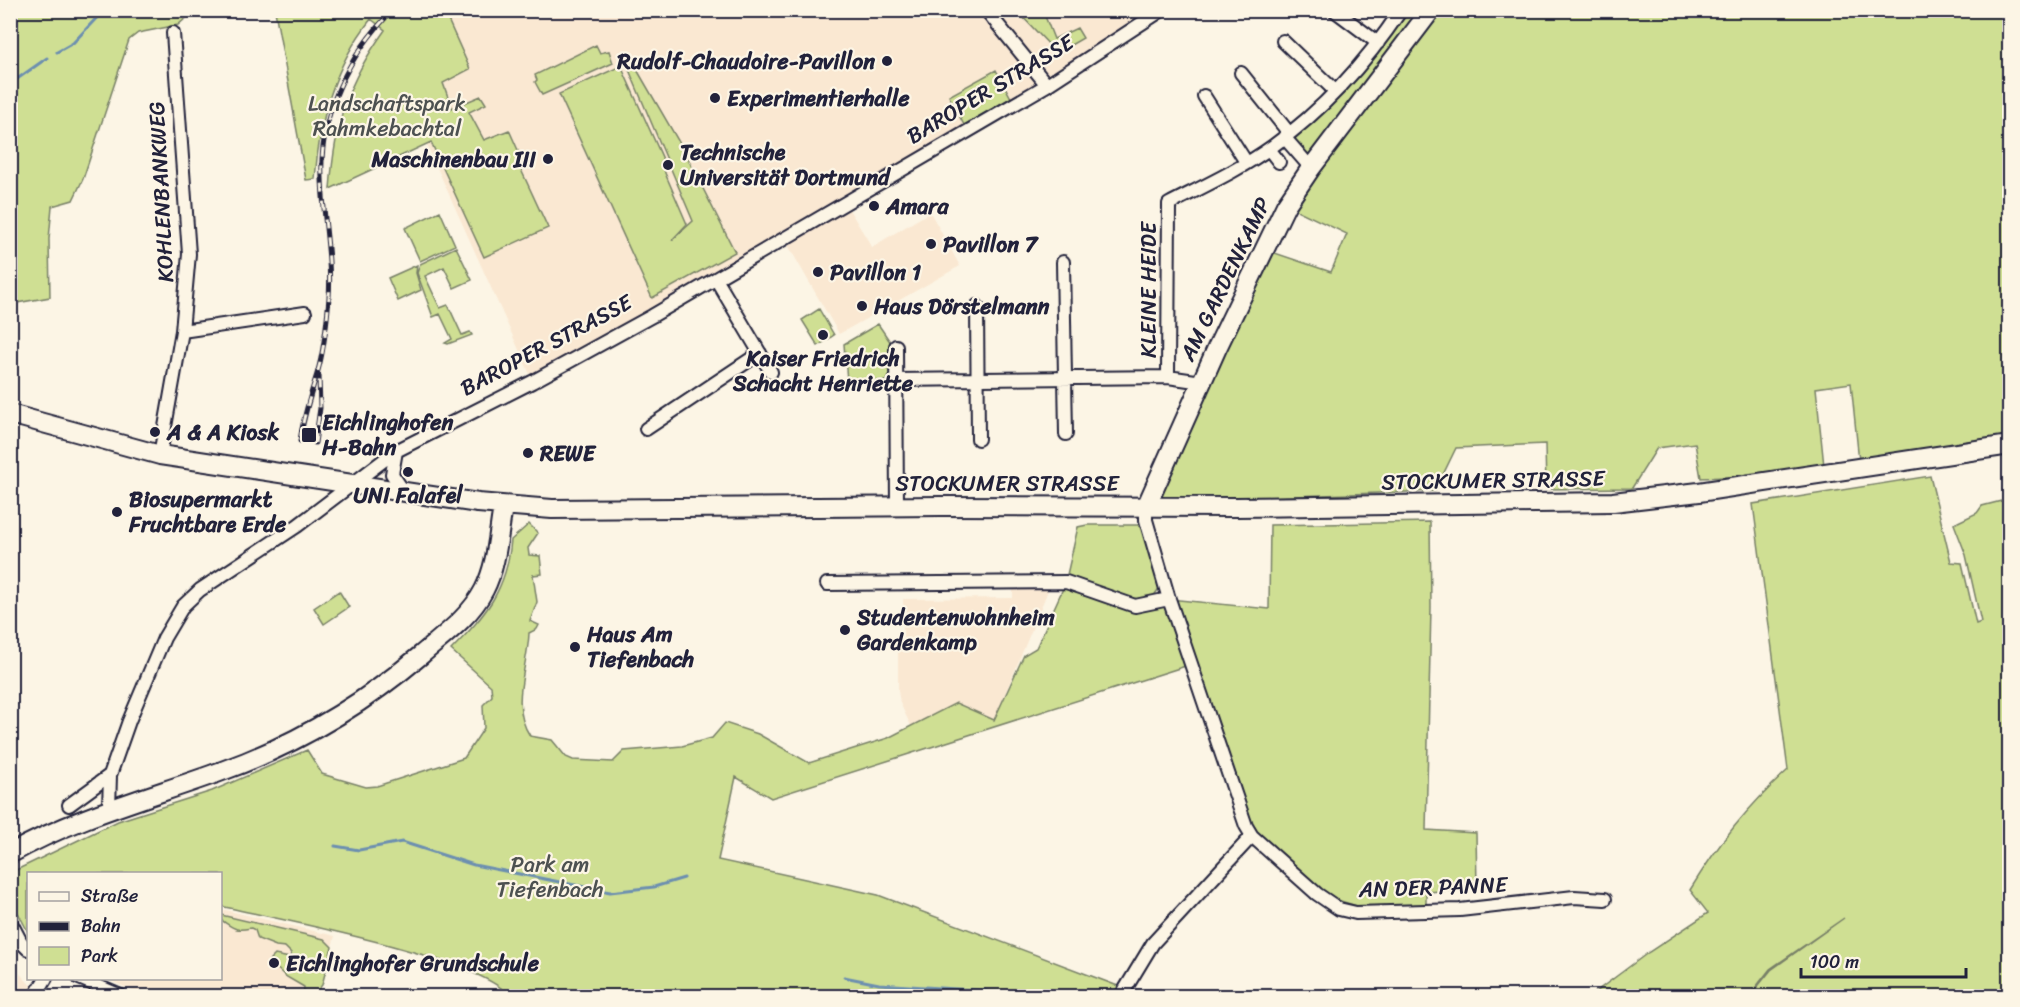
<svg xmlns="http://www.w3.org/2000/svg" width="2020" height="1007" font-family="Sriracha,sans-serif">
<rect width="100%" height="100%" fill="#fcf5e5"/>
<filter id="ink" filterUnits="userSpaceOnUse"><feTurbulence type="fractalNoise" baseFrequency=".0167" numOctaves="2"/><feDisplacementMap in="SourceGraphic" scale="12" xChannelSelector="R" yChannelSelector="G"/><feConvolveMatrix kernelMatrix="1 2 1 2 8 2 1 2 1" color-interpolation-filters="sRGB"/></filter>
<g filter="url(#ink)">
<path fill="#fae8d2" d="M381,11h778l-99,61 -218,126 30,49 58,-35 30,54 -121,68 -54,-94 -252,141 -112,-249z
M1013,587l36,1 -55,133 -38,-18 -45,23 -11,-23 -2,-12v-40l5,-1v-51l110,-1z
M221,909l114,27 -13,49 -9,11h-168l-39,-17 114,-1z
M10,963l25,27 -5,6h-19z"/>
<path fill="#cfdf93" stroke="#788067" stroke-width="1.5" d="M11,10l183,1 -16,14 -40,8 -9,7 -46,139 -10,21 -21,6 -3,33 1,58 -39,7z
M395,10l2,6 8,-5h39l26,58 -27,14 9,25 29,-12 5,8 -17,8 15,28 25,-10 13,29 -5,2 31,67 -64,29 -53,-115 -101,47c5,-66 16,-105 55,-159l-14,-11c-37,47 -52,101 -56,160l-9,1 -31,-169z
M1017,11h26l11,28 23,-11 6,10 -26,15z
M1401,11h608v426l-150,24 -8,-78 -35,5 8,78 -74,10 -49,2 -6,-35 -38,5 -25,40 -86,1 -1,-45 -89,4 -21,43 -170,6 -29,10h-90l117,-258 68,23 16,-38 -61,-29 25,-37 -27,-31 27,-23z
M596,45l4,8 9,-2 4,12 -71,32 -7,-13 2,-2 -2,-5z
M632,61l51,88 52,103 -83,46 -93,-204 62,-28 41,91 3,16 22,51 -15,16 21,-19 -66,-156z
M996,70l15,28 -47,27 -15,-29z
M440,211l15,34 -35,16 -15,-33z
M456,247l16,33 -18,8 -10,-21 -19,9 15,32 8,-3 14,30 8,-3 2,3 -24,9 -3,-1 7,-4 -12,-25 -7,3 -16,-44 3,-9z
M417,265l-1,8 5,17 -23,11 -10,-23z
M819,309l15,26 -16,11 -16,-26z
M878,324l15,22 -1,30 -6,5h-39l-3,-37z
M1930,476l21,86 11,1 14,61 5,-2 -15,-67 -12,-31 23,-11 5,-7 27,-7v497h-259l21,-26 73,-52 -74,51 -21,27h-159l59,-44 59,-39 -18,-23c29,-47 57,-83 98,-120l-35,-266z
M1430,522l1,85 -5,223 50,3 1,56 -51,3v14l-66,1 -26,-8 -20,-14 -68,-59 -54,-162 -421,134 -35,-21 -18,83 160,35 253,96 -3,5h-618c-34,-40 -230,-76 -289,-90l-1,-32h-192v58l-17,-33 -1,-26 108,-52 94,-30 95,-41 15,24 44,13 11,-1 87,-28 20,-30 -1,-23 9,-9 -1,-10 -40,-36c34,-35 56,-59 60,-110l18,-16 9,9 -10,15 1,7 11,1 2,18 -9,1 4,27 -7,19 9,4 -2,4 -8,4c-1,34 -20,71 1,103l22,4 14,17 7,3 40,2 11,-11 58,-5 30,-8 13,-15 33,11 51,29 79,-25 68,-35 38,17 30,-65 12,-7 30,-66 69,24 34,-7 100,10 1,-84z
M1087,525h55l18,62 -7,10 -18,5 -69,-23 12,-52z
M339,591l10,16 -25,17 -10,-16z
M221,915l103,24 8,8 -10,38 -9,11h-10l1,-9 -19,-11 -16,-15 6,-6 15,3 1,-5 -6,-6 -9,-1 -18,-7 -3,-9 -4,-2c-16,3 -16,1 -30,-8z"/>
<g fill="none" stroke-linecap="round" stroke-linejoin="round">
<path stroke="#6c8fb0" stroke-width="3" d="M57,52l16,-9 31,-33
M10,84l37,-26
M335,846l24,4 43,-8 72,23 136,27 44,-5 30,-9
M844,977l35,7 107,7 14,5"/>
<g stroke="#22223b" stroke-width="16">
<path id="street" d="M986,10l61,75
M1334,10l44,33
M1283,41l52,50
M1241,73l48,60
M1204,96l42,66
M1284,137l27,31
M1269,149l10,13
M1063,262l3,172
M716,279l55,93
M977,306l1,133
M182,331l123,-18
M896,346l1,160
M1168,377l1,-173c35,-18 72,-35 104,-58 50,-36 94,-85 128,-136
M895,380l273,-3 34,5
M646,429l114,-76
M396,451l-4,23 12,18
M160,455l22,-124 7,-77 -16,-221
M1146,507v13l23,79 77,227 6,10 65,58 22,15 17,4 104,-3 114,-13 31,2
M827,584l239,-2 69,24 34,-7
M69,805l41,-30
M109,809l1,-34 19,-54 35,-83 19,-32 17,-16 97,-64 99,-75 136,-69 120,-66 395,-231 115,-75
M10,921l11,21 7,7
M79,978l42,18
M35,996l11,-18
M1121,996l32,-53 99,-107"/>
</g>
<g stroke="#22223b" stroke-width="22">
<path id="secondary" d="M10,414l150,41 318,48 74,6 390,-3 294,1 377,-5 86,-10 311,-47
M1146,507l71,-159 69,-143 25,-37 120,-158
M10,854c67,-38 141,-57 212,-83 73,-26 140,-66 199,-116 22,-19 49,-38 63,-65 13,-25 14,-55 19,-83"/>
</g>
<use href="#street" stroke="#fcf5e5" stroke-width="12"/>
<use href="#secondary" stroke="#fcf5e5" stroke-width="18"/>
<g stroke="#22223b" stroke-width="5">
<path id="rail" d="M300,441c3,-24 10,-44 17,-67 7,-23 10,-52 12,-77 3,-40 -6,-79 -7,-119 -3,-64 26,-123 71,-168
M315,443l5,-35 -1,-32"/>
</g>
<use href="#rail" stroke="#fcf5e5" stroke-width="3" stroke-dasharray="9" stroke-linecap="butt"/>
</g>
</g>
<g fill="#22223b" stroke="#fcf5e5" stroke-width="2">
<circle cx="887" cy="61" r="6"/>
<circle cx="715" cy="98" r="6"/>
<circle cx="548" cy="159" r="6"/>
<circle cx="668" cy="165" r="6"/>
<circle cx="874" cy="206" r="6"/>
<circle cx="931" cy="244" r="6"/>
<circle cx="818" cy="272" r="6"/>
<circle cx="862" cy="306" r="6"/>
<circle cx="823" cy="335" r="6"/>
<circle cx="155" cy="432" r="6"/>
<rect x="301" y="427" width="16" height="16" rx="3"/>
<circle cx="528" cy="453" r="6"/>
<circle cx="408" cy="472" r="6"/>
<circle cx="117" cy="512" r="6"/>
<circle cx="845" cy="630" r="6"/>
<circle cx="575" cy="647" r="6"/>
<circle cx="274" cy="963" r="6"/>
</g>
<g text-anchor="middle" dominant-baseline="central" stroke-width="4.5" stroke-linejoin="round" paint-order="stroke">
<g font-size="22" font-weight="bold" fill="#22223b" stroke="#fcf5e5" text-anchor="start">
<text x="875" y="61" text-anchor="end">Rudolf-Chaudoire-Pavillon</text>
<text x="727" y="98">Experimentierhalle</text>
<text x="680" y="152">Technische<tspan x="680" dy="25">Universität Dortmund</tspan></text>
<text x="536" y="159" text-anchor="end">Maschinenbau III</text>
<text x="886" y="206">Amara</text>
<text x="943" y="244">Pavillon 7</text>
<text x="830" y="272">Pavillon 1</text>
<text x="874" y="306">Haus Dörstelmann</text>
<text x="823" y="358" text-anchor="middle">Kaiser Friedrich<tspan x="823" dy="25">Schacht Henriette</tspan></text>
<text x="322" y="422">Eichlinghofen<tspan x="322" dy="25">H-Bahn</tspan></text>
<text x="167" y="432">A &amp; A Kiosk</text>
<text x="540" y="453">REWE</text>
<text x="408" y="495" text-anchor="middle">UNI Falafel</text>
<text x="129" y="499">Biosupermarkt<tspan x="129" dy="25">Fruchtbare Erde</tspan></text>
<text x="857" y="617">Studentenwohnheim<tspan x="857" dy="25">Gardenkamp</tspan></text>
<text x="587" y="634">Haus Am<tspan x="587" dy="25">Tiefenbach</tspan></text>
<text x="286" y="963">Eichlinghofer Grundschule</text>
</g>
<g font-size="22" fill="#22223b" stroke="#fcf5e5">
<text transform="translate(990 89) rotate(-31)">BAROPER STRASSE</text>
<text transform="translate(161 192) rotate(-93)">KOHLENBANKWEG</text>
<text transform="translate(1225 279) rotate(-64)">AM GARDENKAMP</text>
<text transform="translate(1148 290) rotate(-90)">KLEINE HEIDE</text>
<text transform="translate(546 345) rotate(-28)">BAROPER STRASSE</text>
<text transform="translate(1493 480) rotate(-1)">STOCKUMER STRASSE</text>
<text x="1007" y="483">STOCKUMER STRASSE</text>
<text transform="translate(1433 887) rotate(-2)">AN DER PANNE</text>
</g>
<g font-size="22" fill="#4d5151" stroke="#fcf5e5">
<text x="387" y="103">Landschaftspark<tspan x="387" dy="25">Rahmkebachtal</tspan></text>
<text x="550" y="864">Park am<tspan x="550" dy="25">Tiefenbach</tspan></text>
</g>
</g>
<rect width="2020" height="1007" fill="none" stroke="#fcf5e5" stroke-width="36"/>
<rect x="18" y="18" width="1984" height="971" fill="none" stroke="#22223b" stroke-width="2" filter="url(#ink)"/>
<rect x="27" y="872" width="195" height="108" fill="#fcf5e5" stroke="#a5a1a1" stroke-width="1.5"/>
<rect x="39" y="892" width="30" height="9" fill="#fcf5e5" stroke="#a5a1a1" stroke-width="1.5"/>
<text x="81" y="902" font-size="18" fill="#22223b">Straße</text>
<rect x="39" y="922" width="30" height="9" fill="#22223b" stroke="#a5a1a1" stroke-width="1.5"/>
<text x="81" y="932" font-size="18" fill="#22223b">Bahn</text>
<rect x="39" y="947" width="30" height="18" fill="#cfdf93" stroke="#a5a1a1" stroke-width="1.5"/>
<text x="81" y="962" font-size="18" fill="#22223b">Park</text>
<path d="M1801 968v9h165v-9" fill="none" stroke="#22223b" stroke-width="3"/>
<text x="1810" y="968" font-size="18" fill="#22223b" stroke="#fcf5e5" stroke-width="4.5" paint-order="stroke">100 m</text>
</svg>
